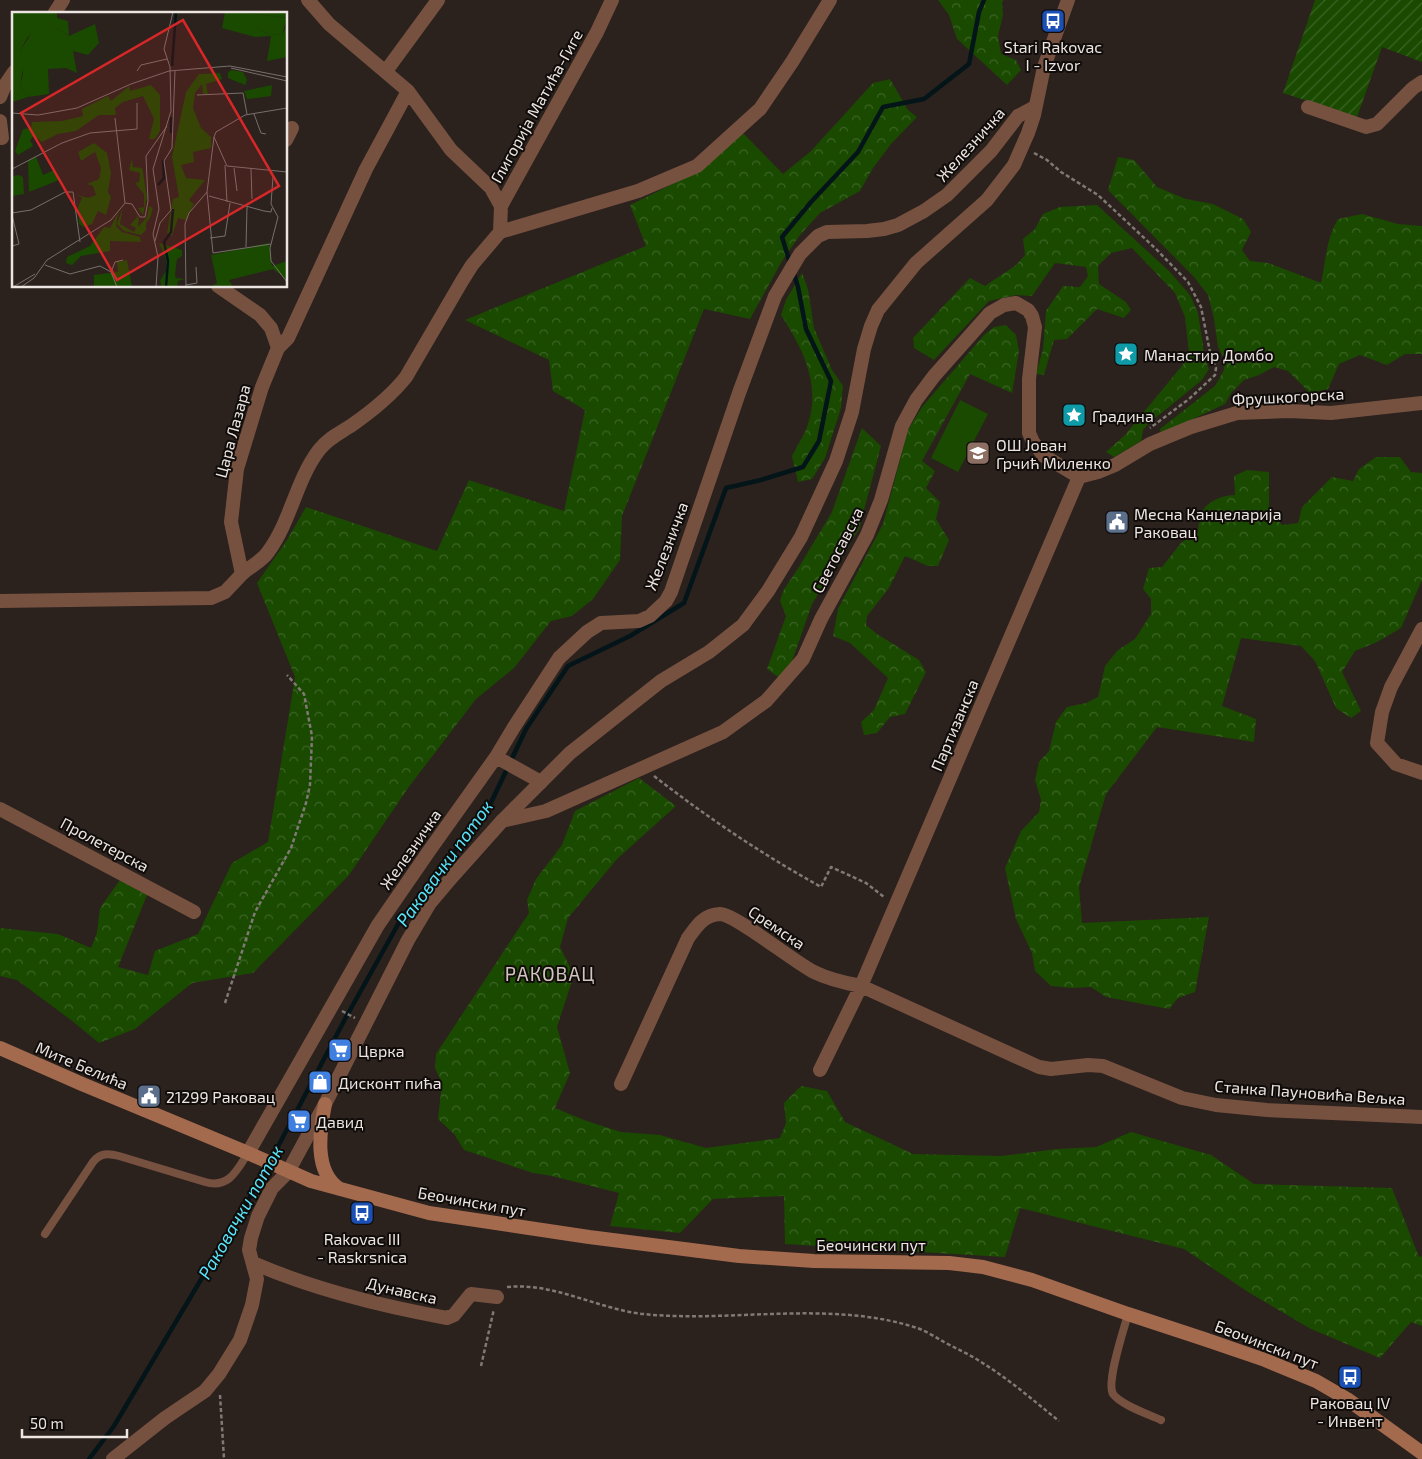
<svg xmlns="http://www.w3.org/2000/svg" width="1422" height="1459" font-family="'Exo 2',sans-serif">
<defs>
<pattern id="forest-crowns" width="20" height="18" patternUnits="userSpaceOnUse" patternTransform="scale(1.25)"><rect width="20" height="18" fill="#1a4a00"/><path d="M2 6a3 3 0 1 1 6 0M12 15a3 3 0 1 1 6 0" fill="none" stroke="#3b6425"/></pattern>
<pattern id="garden-furrows" width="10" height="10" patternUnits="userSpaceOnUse" patternTransform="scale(1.25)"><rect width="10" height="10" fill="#1a4a00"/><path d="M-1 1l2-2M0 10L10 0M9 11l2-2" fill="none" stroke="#3b6425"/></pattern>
</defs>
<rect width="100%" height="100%" fill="#2b211d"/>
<path fill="url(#forest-crowns)" d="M938,0h66l-2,2 1,13 -5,21 3,18 15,6 5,10 -14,15 -50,-46 -8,-24z
M890,79l18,31 9,7 -26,27 -18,24 -13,23 -40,22 -20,22 -18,26 -32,58 -46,-10 -82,207 -2,44 -27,39 -21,17 -21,5 -37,47 -38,31 -68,89 -59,87 -96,98 -61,10 -57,46 -36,14 -28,-23 -54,-40 -17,-4v-48l58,6 33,14 6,-15 3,-25 20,-28 27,15 -29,72 30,8 7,-24 43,-17 34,-71 36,-21 27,-165 -38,-94 30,-43 19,-33 131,44 32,-71 95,31 21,-101 -32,-19 -4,-31 -84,-40 181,-74 -16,-41 73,-36 39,-37 41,42 28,-23 62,-68z
M1118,157l16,3 23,27 29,12 27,5 30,15 8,13 -9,18 8,11 18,2 53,20c5,-23 5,-44 17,-64l24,-5 36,10 24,2v128h-17l-18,11 -27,-10 -21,9 -11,25 -18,4 -22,-22 -14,-4 -15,8 -15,5 -13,13 -6,11 -64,30 -1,-5 55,-43 9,-16 1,-10 -7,-13 -4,-28 -6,-24 -14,-18 -86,-87z
M1097,205l72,66 21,24 8,18 7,46 4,10 -7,11 -54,44 -5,6 -2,11 -27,16 -8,-5 19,-17 60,-73 4,-9 -4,-36 -10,-24 -43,-45 -21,5 -13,13 1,18 27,18 5,8 -7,8 -27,-9 -30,30 -13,1 -10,35 -8,-1 7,-25 3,-38 17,-25 17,1 8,-11 -2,-9 -31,-4 -23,33 -16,-1 -27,6 -55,59 -20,-12 -1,-10 57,-60 15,8 31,-21 9,-10 -2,-16 12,-10 8,-15 17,-7z
M802,273l6,16 6,39 18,42 11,16 -2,22 -16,50 -13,21 -14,3 -6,-26c4,-8 9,-16 13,-24 18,-43 0,-80 -24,-117l5,-15z
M1006,325l10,10 3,16 -7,42 -42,-19 -48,87 13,10 -9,17 14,14 -4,17 13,21 -11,26h-10l-23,-10 -16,32 -22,28 -1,9 11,9 42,26 7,12 -21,42 -15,3 -13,16 -13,2 -3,-13 13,-12 14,-32 -38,-35 -17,-7 5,-27 45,-85 25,-94 14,-23 62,-72 10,-8z
M862,428l19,18 -22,83 -47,75 -22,63 -12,10 -11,-8 19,-53 -6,-15 3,-10 16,-24 33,-55z
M1376,457h24l11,15 11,1v107l-21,48 -24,14 -22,9 -13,21 19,39 -10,7 -15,-10 -21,-47 -14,-15 -60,-8 -19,68 34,13 -2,23 -97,-15 -51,67 -27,93 3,36 127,-6 -14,75 -17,6 -9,11 -63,-12 -15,-10 -19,1 -21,-2 -16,-15 -3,-18 -16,-34 -11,-51 16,-37 18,-19 2,-12 -6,-20 4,-18 10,-11 7,-29 11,-15 19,-4 12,-6 7,-31 13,-16 17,-11 16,-25v-15l-8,-10 6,-21 13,-1 19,-24 17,-12c1,-5 1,-12 3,-17 5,-13 22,-19 34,-19l-1,-19 13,-6 22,2v34l13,19 16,-2 4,-16 30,-30 21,4 6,-12z
M639,778l37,28 -59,53 -49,59 -8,29 14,28 -17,52 13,46 -15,35 29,12 37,12 39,3 46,13 74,-10 6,-15 -2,-20 17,-17 26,5 18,31 68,32 88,2 56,-7 39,-2 35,-15 80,23 43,29 138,4 27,69 3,-1v70l-11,-4 -31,36 -69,-29 -63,-37 -64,-43 -164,-41 -15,49 -220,-13 -1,-48 -71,3 -33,34 -70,-7 9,-33 -67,-17 -19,-3 -69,-23 -10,-16 -16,-15 4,-36 -7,-15 1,-14 93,-141 -2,-13 9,-21 26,-34 13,-34z"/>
<path fill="url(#garden-furrows)" d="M1315,0h107v62l-40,-15 -25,70 -74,-24z"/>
<path fill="#1a4a00" d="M960,400l28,14 -30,58 -27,-14z"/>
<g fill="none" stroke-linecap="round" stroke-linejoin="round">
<path stroke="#041519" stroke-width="4.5" d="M790,263l-8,-26 29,-35 47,-50 25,-45 41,-8 45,-35 10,-52 5,-12
M89,1459l25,-33 149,-251 82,-156 56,-100 86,-108 39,-82 42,-63 62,-30 54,-33 42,-115 35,-8 42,-13 16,-26 12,-60 -25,-52 -8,-42 -5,-16"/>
<path stroke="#817975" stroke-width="2.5" stroke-dasharray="4 2.5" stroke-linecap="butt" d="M1034,153l13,7 14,12 37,23 58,54 32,33 13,25 10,50 5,11 -1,7 -26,24 -39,29
M654,776c54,42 108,78 167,111l10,-20 35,16 18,14
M225,1003l30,-91 36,-64 15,-45 4,-18 2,-49 -8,-42 -17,-19
M342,1011l13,7
M507,1287c46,-5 91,22 136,27 89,9 185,-14 271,13 11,3 21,10 30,15 13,7 25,12 37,20 28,17 53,39 78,59
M481,1366l13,-57
M220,1395l4,64"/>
<path stroke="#765140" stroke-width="8" d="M45,1234l48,-72c7,-9 15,-9 26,-6l86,26c24,7 32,-12 43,-29
M1128,1314c-4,15 -22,68 -15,80 8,11 35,20 48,26"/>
<path stroke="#765140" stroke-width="14" d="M308,0l21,24 79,67 43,59 40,38 10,18
M54,14l9,-14
M386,71l52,-71
M0,97l5,-12 9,-13
M1308,107l58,20 11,-3 36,-36 9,-6
M0,121l2,17
M286,140l6,-12
M500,232l1,-26 96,-174 15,-32
M278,348l10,-10 78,-169 42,-78
M1079,477l19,-5 17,-7 35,-21 41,-17 46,-14 52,-2 42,2 91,-10
M242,574c9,-8 20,-13 26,-22 23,-31 28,-72 51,-102 9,-12 21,-17 33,-25 20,-14 39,-29 54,-48l56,-96 10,-16 28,-33 138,-41 59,-25 63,-57 32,-47 38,-62
M0,601l211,-3 14,-6 17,-18 -11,-52 6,-53 25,-82 16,-39 -7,-20 -11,-13 -42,-29
M1422,629l-31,58 -9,25 -5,31 19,21 26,9
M496,757l45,25
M0,809l194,103
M502,821l44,-10 177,-79 43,-31 37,-42 18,-40 46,-84 14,-35 21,-74 14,-26 18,-24 56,-63 14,-8 12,-2 12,7 4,6 3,11 -6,52v54l4,9 11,14 35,21
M820,1070l41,-84 218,-509
M621,1084l67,-146c9,-12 15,-23 32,-24 15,0 74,48 94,58 14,7 31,11 47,14l178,81 12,2 37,-4 15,1 79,32 34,7 51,5 155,7
M248,1153l130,-228 51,-74 67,-94 18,-30 45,-69 28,-26 14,-9 38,-2 11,-5 16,-15 5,-9 68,-199 36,-97 25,-42 18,-18 9,-4 40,-1 17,-2 14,-4 26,-14 23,-16 44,-44 27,-35 17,-9
M253,1263c62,27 128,43 194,55l7,-3 17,-21 26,3
M113,1459l52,-41 40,-27 14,-17 21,-34 12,-35 5,-26 -8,-29 2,-12 7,-22 14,-28 16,-16"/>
<path stroke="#765140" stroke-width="14" d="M288,1172l37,-68 83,-164 22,-37 22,-26 50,-56 68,-68 91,-72 48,-29 34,-27 25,-34 33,-54 35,-76 16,-49 12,-63 7,-23 7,-16 38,-47 71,-63 27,-35 14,-32 6,-18 10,-48 24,-67"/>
<path stroke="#a36a4e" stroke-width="14" d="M0,1048l82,36 166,69 63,28 118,32 160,24 150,19 75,5 135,2 34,4 49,13 96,34 76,25 61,21 51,21 31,18 75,54
M325,1104c-5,26 -12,68 15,85"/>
</g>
<defs>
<g id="bus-square" transform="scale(1.25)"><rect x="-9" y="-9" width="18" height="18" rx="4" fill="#1a4fb4" stroke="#100c0a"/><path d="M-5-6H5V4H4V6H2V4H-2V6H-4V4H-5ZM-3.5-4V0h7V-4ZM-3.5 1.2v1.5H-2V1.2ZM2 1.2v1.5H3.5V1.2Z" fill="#fff"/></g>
<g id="sight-square" transform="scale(1.25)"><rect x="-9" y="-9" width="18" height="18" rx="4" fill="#0f9aa8" stroke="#100c0a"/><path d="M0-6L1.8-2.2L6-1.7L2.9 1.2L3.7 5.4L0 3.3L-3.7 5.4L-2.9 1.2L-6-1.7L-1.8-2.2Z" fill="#fff"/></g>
<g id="school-square" transform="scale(1.25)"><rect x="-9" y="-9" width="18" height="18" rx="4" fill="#8d6e63" stroke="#100c0a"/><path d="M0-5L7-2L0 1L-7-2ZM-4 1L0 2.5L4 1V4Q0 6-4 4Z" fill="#fff"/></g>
<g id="civic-square" transform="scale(1.25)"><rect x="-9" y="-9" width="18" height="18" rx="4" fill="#5c6f8a" stroke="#100c0a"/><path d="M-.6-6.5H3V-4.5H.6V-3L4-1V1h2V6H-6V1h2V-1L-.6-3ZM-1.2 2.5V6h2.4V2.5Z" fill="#fff"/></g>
<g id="supermarket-square" transform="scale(1.25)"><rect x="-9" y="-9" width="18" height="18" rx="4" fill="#3f7fe0" stroke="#100c0a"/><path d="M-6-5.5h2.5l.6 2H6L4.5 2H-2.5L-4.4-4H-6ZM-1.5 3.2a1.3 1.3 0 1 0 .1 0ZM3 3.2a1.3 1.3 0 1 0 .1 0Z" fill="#fff"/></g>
<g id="shop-square" transform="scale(1.25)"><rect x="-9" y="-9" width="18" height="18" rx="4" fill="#3f7fe0" stroke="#100c0a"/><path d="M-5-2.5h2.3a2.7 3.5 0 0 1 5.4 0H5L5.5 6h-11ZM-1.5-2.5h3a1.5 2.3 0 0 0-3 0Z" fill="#fff"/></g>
</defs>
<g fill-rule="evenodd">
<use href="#bus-square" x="1053" y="21"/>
<use href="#sight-square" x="1126" y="354"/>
<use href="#sight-square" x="1074" y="415"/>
<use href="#school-square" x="978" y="453"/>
<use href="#civic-square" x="1117" y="522"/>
<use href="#supermarket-square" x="340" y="1050"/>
<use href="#shop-square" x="320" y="1082"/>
<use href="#civic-square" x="149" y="1096"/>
<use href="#supermarket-square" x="299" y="1121"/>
<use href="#bus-square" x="362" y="1213"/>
<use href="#bus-square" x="1350" y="1377"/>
</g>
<g text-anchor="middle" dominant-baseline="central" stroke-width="4" stroke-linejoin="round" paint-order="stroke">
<g font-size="16" fill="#ece5e2" stroke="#100c0a" text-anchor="start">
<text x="1053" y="46" text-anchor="middle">Stari Rakovac<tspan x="1053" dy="18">I - Izvor</tspan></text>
<text x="1144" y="354">Манастир Домбо</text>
<text x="1092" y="415">Градина</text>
<text x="996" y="444">ОШ Јован<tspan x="996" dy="18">Грчић Миленко</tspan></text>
<text x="1134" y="513">Месна Канцеларија<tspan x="1134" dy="18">Раковац</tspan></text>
<text x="358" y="1050">Цврка</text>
<text x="338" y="1082">Дисконт пића</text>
<text x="166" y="1096">21299 Раковац</text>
<text x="316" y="1121">Давид</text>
<text x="362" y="1238" text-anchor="middle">Rakovac III<tspan x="362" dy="18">- Raskrsnica</tspan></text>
<text x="1350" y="1402" text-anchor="middle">Раковац IV<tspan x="1350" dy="18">- Инвент</tspan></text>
</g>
<g font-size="16" fill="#ece5e2" stroke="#100c0a">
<text transform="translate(536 106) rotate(-61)">Глигорија Матића-Гиге</text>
<text transform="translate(970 144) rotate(-48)">Железничка</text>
<text transform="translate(1288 396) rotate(-3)">Фрушкогорска</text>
<text transform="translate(232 431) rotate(-75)">Цара Лазара</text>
<text transform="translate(666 546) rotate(-69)">Железничка</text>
<text transform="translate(837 550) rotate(-63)">Светосавска</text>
<text transform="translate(954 725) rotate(-67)">Партизанска</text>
<text transform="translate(105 844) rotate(28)">Пролетерска</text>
<text transform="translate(410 849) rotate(-55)">Железничка</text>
<text transform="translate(777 927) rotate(34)">Сремска</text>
<text transform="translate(82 1065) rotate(23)">Мите Белића</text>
<text transform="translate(1310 1092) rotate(4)">Станка Пауновића Вељка</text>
<text transform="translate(472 1201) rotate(10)">Беочински пут</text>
<text x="871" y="1244">Беочински пут</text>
<text transform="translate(402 1290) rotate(13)">Дунавска</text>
<text transform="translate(1267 1344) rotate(21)">Беочински пут</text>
</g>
<g font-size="18" font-style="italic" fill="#58e5fc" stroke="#100c0a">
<text transform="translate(444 863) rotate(-54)">Раковачки поток</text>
<text transform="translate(240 1212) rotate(-60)">Раковачки поток</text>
</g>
<g font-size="19" letter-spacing="1" fill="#d2c5bf" stroke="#100c0a">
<text x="550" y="973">РАКОВАЦ</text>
</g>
</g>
<g transform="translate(12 12)">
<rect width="275" height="275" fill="#2b211d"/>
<path d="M24,145l7,18 11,-5 5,10 -30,12 -1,-31zM257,231l3,23 15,-5v19l-14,-11 -44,11 4,7h-23l7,-4 -6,-28z" fill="#1a4a00"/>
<path d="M239,1l36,5 -5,17 -14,-1 -11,-6zM83,12l4,19 -11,12 -15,-4 4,22 -11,-5 -18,1 1,25 -21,3 -8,-11 3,-12 -3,-23 11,-17 26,-6 12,8zM220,58l11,2 4,8 -2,5 -17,-7v-6zM208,61l2,6 -16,5 2,10h-5l-1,-10 -7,9 -2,15 8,20 10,9v11l-18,4 1,10 -13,3 5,13 19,2 -16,20 5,4 -8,16 -8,-2 -6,18 -5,-3 2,-12 4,-22 6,-2 -7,-40 14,-65 13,-18zM139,73l9,10v36l-5,8h-6l5,-20 -11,-23 -20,6 -8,6 1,7h-17l-23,16 -18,3 -16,8 -8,-6 -4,4 3,6 -15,9 -3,-4 8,-22 8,-1 1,-6 30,-1 21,-5 -1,-7 26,-13 3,5 18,-15 1,5zM260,73l-1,11 -24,3 -3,-8zM82,131l13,10 4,20 -3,19 3,5 -5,18 -8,-4 -6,13 -9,3 -4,-3 -1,-17 4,-9 -5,-3 11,3 8,-3 -3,-9 -6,-2 12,-5 2,-11 -6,-16 -14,9 -3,-9zM120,147l1,8 9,1 1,4 4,25 -4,18 -5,-7 6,-1v-13l-9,-11 4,-1 1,-9 -11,-3zM7,163l4,2 1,17 -12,2 1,-20zM137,194l4,2 -3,10 -4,5v7l-5,5 -17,-4 -7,-7 6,-17 -3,17 14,8 2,-4 -6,-3 7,-8 -2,-5 4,7 -1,8 9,-10zM106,201l-2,13 6,6 18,5 1,5 -31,-1v10l-29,5 -9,9 -6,-2 1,-6 23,-11 14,-19 6,1zM147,231l23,7v6l-5,3 -2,16 1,3 9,1 -7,2 -1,6h-15l-2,-6 6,-10v-12z" fill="#1a4a00"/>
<path d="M0,0h45v6l11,3 1,15 -12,-8 -10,13 -16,-7 -4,4 -7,13 4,10 -4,25 8,11 -16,5zM213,0h62v6l-36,-5 7,7 -1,8 11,6 14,1 5,-10v32l-20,4 4,-25 -16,1 -33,-9z" fill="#1a4a00"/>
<path d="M115,248l5,27h-38v-12l24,-3 -1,-10z" fill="#1a4a00"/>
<path fill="none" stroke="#041519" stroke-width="2.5" d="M160,54l4,-54M159,121v-16M146,173l6,-7 -1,-18M154,275l2,-26 -4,-19 7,-10 2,-23"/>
<path fill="none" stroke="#786f6c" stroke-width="1" d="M219,56l56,13M125,59l4,-6 26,-6M185,83l46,-2 4,21M275,96l-42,7 -29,17 -2,5 13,29 60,6M0,101l26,2 39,-7 54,-24 38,-13 61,-5 57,11M242,102l7,19 5,1M103,106l10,85M213,153l2,37M222,156l3,23M0,157l50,-26 28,-10 47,-4v-26M239,157l1,30M258,158l3,7 -2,27 7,13 -8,31 1,13 16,21M195,180l6,61 58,-9M197,184l55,15 7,1 1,-4M113,191l7,1 8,13h5l3,-16 -2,-45 21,-30M0,201l19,-3 34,-18h8l7,50M0,203l7,29 -7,2M198,226l15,-2 5,-33M143,229l5,-18 11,-13 -7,-49 8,-13 3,-77M234,235l1,-40M33,253l25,9 30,-8 11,6 6,15M99,260l4,-10 8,-2M174,273l11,-2 -1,-16M1,275l22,-13M9,275l13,-9 13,-18 64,-40 14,-17M144,275l2,-30 -5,-23 6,-25 -6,-40 18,-58 -1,-44 -6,-18 9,-37M174,275l-1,-63 4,-11 18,-21 7,-55"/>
<path fill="#d62828" fill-opacity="0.15" stroke="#d62828" stroke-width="2.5" d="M171,8l96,166 -162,94 -96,-167z"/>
<rect width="275" height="275" fill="none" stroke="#ece5e2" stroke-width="2.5"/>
</g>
<path d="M22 1429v8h105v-8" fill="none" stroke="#ece5e2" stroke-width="2.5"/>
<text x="30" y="1429" font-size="15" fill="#ece5e2" stroke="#100c0a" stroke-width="4" paint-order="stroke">50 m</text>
</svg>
